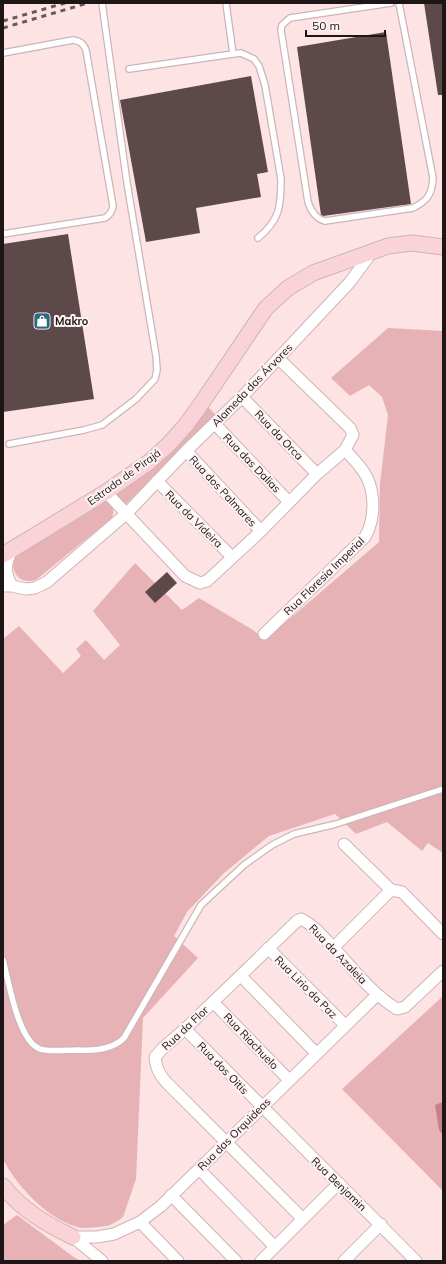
<svg xmlns="http://www.w3.org/2000/svg" width="446" height="1264" font-family="Mulish,sans-serif">
<rect width="100%" height="100%" fill="#fde3e4"/>
<path fill="#e6b2b6" d="M388,328l55,3v522l-15,-10 -6,8 -35,-29 -31,12 -21,-20 -66,22 -45,37 -37,39 -13,24 24,22 -55,60 -7,161 -13,38c-4,3 -9,6 -13,8 -5,2 -23,3 -28,3 -32,-6 -65,-41 -79,-69v-520l16,-13 44,47 18,-17 -5,-7 10,-9 18,20 16,-15 -27,-34 42,-48 47,47 17,-12 54,32 12,10 114,-98 1,-58 8,-69 -6,-18 -13,-12 -19,11 -19,-18z
M207,406l9,9 -90,89 -12,-11z
M105,501c8,3 10,9 7,17l-76,62c-16,5 -27,-8 -21,-23z
M443,996v195l-101,-102z
M17,1215l58,43 5,3h-77v-36z"/>
<path fill="#c78288" d="M443,1102v33l-4,-5 -4,-25z"/>
<path fill="#5d494a" d="M424,3h19v92h-5z
M386,32l25,172 -88,12 -2,-1 -24,-168z
M251,76l17,96 -11,2 4,23 -65,11 4,25 -54,9 -26,-142z
M68,234l26,165 -91,13v-168z
M167,572l10,11 -22,20 -10,-11z"/>
<g fill="none" stroke-linecap="round" stroke-linejoin="round">
<g stroke="#cdb5b6" stroke-width="8">
<path id="service" d="M226,3l7,51
M391,3l-101,15 -8,7 -1,5 27,172c3,9 8,17 17,19l88,-13c14,-7 19,-13 20,-30l-34,-175
M3,53l70,-13c7,1 10,3 13,10l27,156c-1,6 -3,9 -8,12l-102,16
M129,69l104,-15 8,-1 13,6 5,7 6,19 16,94c0,27 -1,41 -23,59
M9,444l75,-14 18,-5 34,-26 19,-20 2,-9 -1,-14 -29,-173 -25,-180
M3,960c6,22 15,81 37,89 7,3 29,1 38,1 16,1 34,0 46,-12l77,-133 43,-40 28,-20 22,-11 42,-10 107,-35"/>
</g>
<g stroke="#cdb5b6" stroke-width="13">
<path id="minor" d="M242,397l75,77
M215,424l74,78
M186,451l75,80
M157,481l75,76
M106,492l79,84 15,7 7,-2 54,-50 56,-57 28,-24 8,-15 -3,-7 -71,-69
M12,550c-7,15 -8,21 0,36
M3,586h9l14,3 9,-1 12,-6 80,-69 59,-62 56,-54 108,-115 22,-30
M264,634l101,-97c6,-10 7,-19 8,-30 0,-28 -10,-38 -28,-57
M344,844l47,46 11,2 41,42
M334,947l57,-57
M268,948l77,77
M241,976l75,77
M213,1002l76,78
M185,1029l231,232
M199,1169l76,78
M171,1195l65,66
M303,1219l-137,-137c-7,-8 -10,-14 -11,-25l8,-9 22,-19 112,-108 4,-2c11,5 18,13 26,22 23,23 42,51 70,68l8,-2 38,-36
M140,1222l38,39
M73,1237h24l17,-3 26,-12 21,-16 38,-37 178,-174
M73,1237l29,24
M261,1261l78,-78
M344,1261l37,-37"/>
</g>
<g stroke="#cdb5b6" stroke-width="17">
<path id="secondary" d="M3,555l103,-63 43,-30 19,-17 18,-20 13,-18 67,-99 22,-20 25,-15 75,-27 24,-3 31,4
M3,1186c19,24 43,38 70,51"/>
</g>
<use href="#service" stroke="#fff" stroke-width="5.5"/>
<use href="#minor" stroke="#fff" stroke-width="11"/>
<use href="#secondary" stroke="#fad3d9" stroke-width="15"/>
<path stroke="#68595a" stroke-width="3" stroke-dasharray="5 5" stroke-linecap="butt" d="M3,21l62,-18
M3,28l85,-25"/>
</g>
<defs>
<g id="shop-square" transform="scale(0.9)"><rect x="-9" y="-9" width="18" height="18" rx="4" fill="#2b6a7f" stroke="#fff4f5"/><path d="M-5-2.5h2.3a2.7 3.5 0 0 1 5.4 0H5L5.5 6h-11ZM-1.5-2.5h3a1.5 2.3 0 0 0-3 0Z" fill="#fff"/></g>
</defs>
<g fill-rule="evenodd">
<use href="#shop-square" x="42" y="321"/>
</g>
<g text-anchor="middle" dominant-baseline="central" stroke-width="4" stroke-linejoin="round" paint-order="stroke">
<g font-size="11" font-weight="bold" fill="#1e1516" stroke="#fff4f5" text-anchor="start">
<text x="55" y="321">Makro</text>
</g>
<g font-size="11" fill="#1e1516" stroke="#fff4f5">
<text transform="translate(252 385) rotate(-46)">Alameda das Árvores</text>
<text transform="translate(279 435) rotate(46)">Rua da Orca</text>
<text transform="translate(252 463) rotate(46)">Rua das Dalias</text>
<text transform="translate(124 477) rotate(-36)">Estrada de Pirajá</text>
<text transform="translate(223 491) rotate(47)">Rua dos Palmares</text>
<text transform="translate(194 519) rotate(45)">Rua da Videira</text>
<text transform="translate(324 576) rotate(-44)">Rua Floresia Imperial</text>
<text transform="translate(338 954) rotate(46)">Rua da Azaleia</text>
<text transform="translate(306 987) rotate(45)">Rua Lirio da Paz</text>
<text transform="translate(185 1028) rotate(-43)">Rua da Flor</text>
<text transform="translate(251 1041) rotate(46)">Rua Riachuelo</text>
<text transform="translate(223 1068) rotate(46)">Rua dos Oitis</text>
<text transform="translate(234 1134) rotate(-45)">Rua das Orquideas</text>
<text transform="translate(339 1184) rotate(44)">Rua Benjamin</text>
</g>
</g>
<rect width="446" height="1264" fill="none" stroke="#1e1516" stroke-width="8"/>
<path d="M306 30v6h79v-6" fill="none" stroke="#1e1516" stroke-width="2"/>
<text x="312" y="30" font-size="12" fill="#1e1516" stroke="#fff4f5" stroke-width="3" paint-order="stroke">50 m</text>
</svg>
